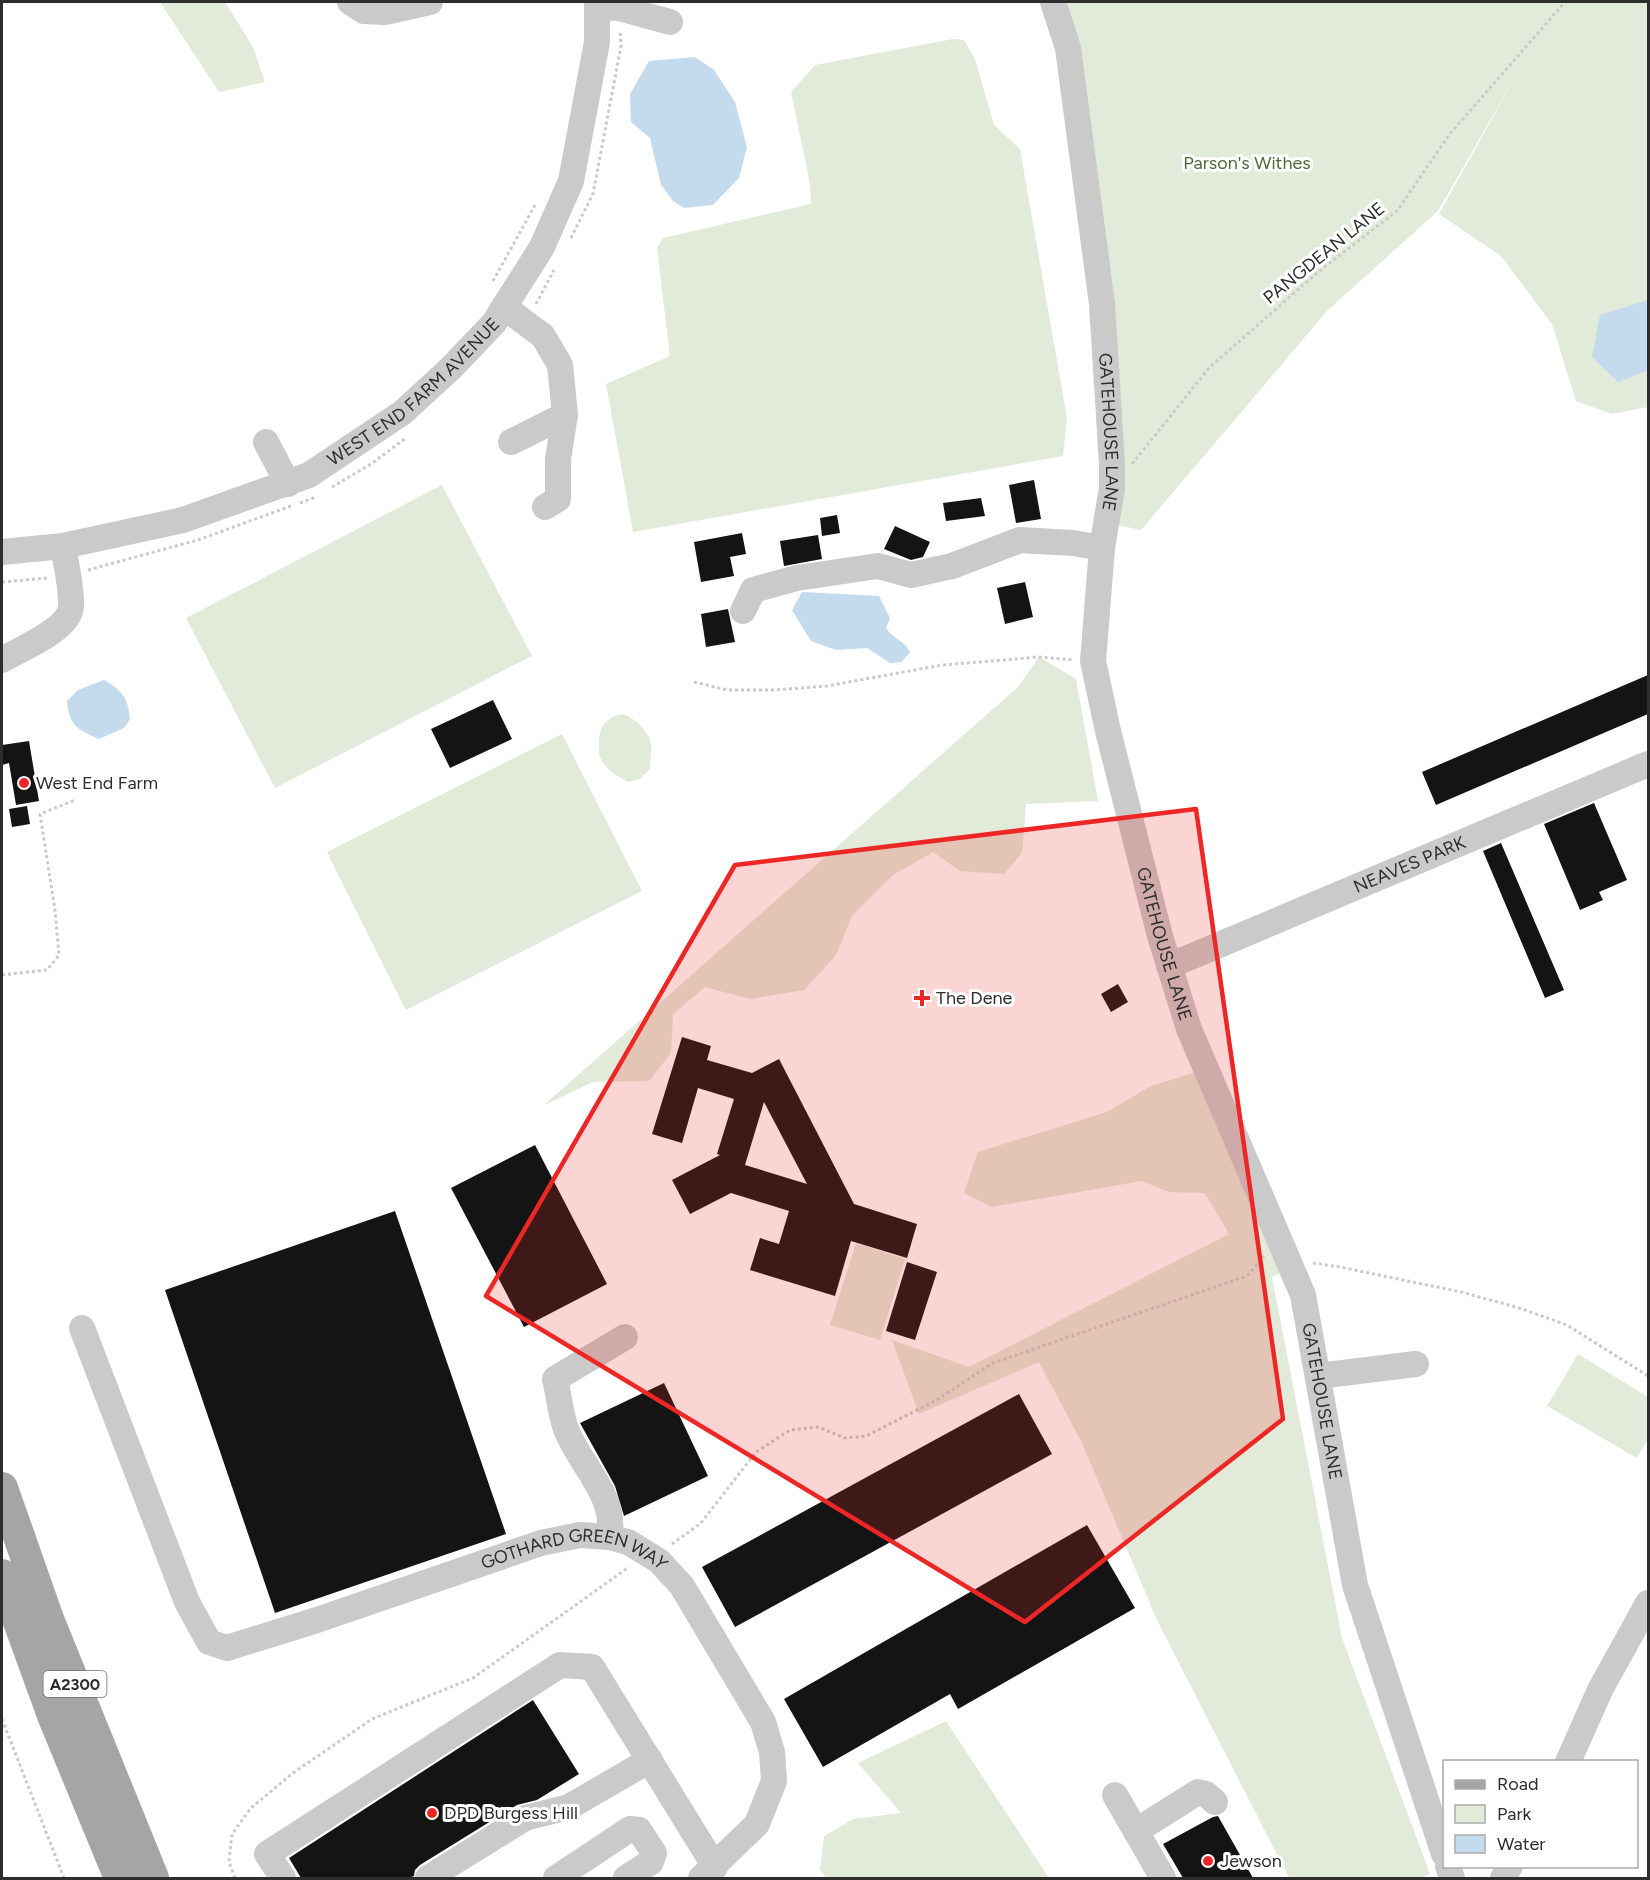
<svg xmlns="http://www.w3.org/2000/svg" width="1650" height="1880" font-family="Figtree,sans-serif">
<rect width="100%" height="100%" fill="#fff"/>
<path fill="#e2ebd9" d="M160,2h65l28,45 12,35 -46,10z
M1053,2l287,1 2,-1h306v405l-36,7 -36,-13 -24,-77 -51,-68 -62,-42 79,-142 -80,139 -110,99 -187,220 -24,-5z
M953,39l11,1 11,19 19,66 26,24 47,269 -4,38 -430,76 -27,-148 64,-28 -13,-108 6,-10 148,-34 -1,-20 -19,-92 24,-27z
M442,485l90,171 -257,132 -89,-170z
M1039,657l37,22 22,122 -72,3 -4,49 -18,21 -44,-3 -27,-19 -40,23 -41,41 -16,39 -32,35 -54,9 -45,-12 -32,27 -2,39 -22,28 -56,1 -49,23 474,-418z
M622,714c12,3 27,17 29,30 1,8 -1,17 -1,25l-10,10 -12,3c-10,-5 -24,-14 -28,-25 -2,-2 -1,-6 -1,-9 -1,-18 4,-30 23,-34z
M562,734l80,157 -236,119 -79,-158z
M1206,1069l86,200 -20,8 70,361 88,236 -9,4h-132l-132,-258 -75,-177 -43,-81 -120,52 -27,-74 77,27 260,-133 -24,-41 -36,-1 -27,-11 -150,26 -28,-14 14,-41 129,-40 44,-26z
M856,1243l49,16 -25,81 -50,-15z
M1578,1354l70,43v42l-11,19 -90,-52z
M946,1721l103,157h-223l-6,-9 4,-33 29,-17 48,-6 -43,-50z"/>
<path fill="#c4daed" d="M695,57l19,13 21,32 12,45 -8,31 -26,27 -29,3 -11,-7 -12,-16 -11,-47 -19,-16 -1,-28 19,-33z
M1648,300v70l-30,12 -26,-25 8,-42z
M802,592l77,4 11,22 -4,10c8,12 17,11 24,24l-8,10 -12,1 -23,-15 -31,2 -25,-9 -19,-31z
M104,680c19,11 24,18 26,39l-6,9 -25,11c-22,-10 -30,-13 -32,-38l11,-11z"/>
<path fill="#141414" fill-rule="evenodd" d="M1034,480l7,39 -25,4 -7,-38z
M981,498l4,18 -39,5 -3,-18z
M837,515l3,18 -18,3 -2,-18z
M895,526l35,16 -7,15 -12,3 -27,-11z
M742,533l4,21 -16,3 4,19 -33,6 -7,-40z
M818,535l4,24 -38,7 -4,-25z
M1025,582l8,35 -28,7 -8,-36z
M728,609l7,33 -29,5 -5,-33z
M1648,675v39l-212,91 -14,-33z
M493,700l19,39 -62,29 -19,-39z
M29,741l10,60 -23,4 -7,-42 -7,2v-20z
M1594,803l33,77 -28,12 4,8 -23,10 -36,-86z
M27,806l3,18 -18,3 -3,-18z
M1501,843l63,147 -19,8 -62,-147z
M1118,984l10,18 -17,10 -10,-18z
M682,1037l29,9 -4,14 45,13 27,-14 75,145 63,20 -10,34 -56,-17 -16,55 -85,-26 10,-32 19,6 10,-33 -58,-18 -41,21 -18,-34 48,-25 -3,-1 17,-55 -36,-11 -16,55 -30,-9zM764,1102l43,82 -62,-19z
M535,1145l72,139 -83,43 -73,-139z
M395,1211l111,323 -231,79 -110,-323z
M907,1262l30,10 -22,68 -29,-9z
M664,1383l44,93 -84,40 -9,-30 -35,-63z
M1019,1394l33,60 -317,173 -33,-60z
M1087,1525l48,83 -177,101 -8,-15 -127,73 -39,-68z
M533,1700l46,74 -42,26 -20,5 -97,60 -5,5 -1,6 -5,2h-108l-12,-20z
M1218,1816l35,62h-70l-20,-34 50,-27z"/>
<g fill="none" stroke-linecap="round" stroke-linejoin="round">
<path stroke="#cacaca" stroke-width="3" stroke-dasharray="3 3" stroke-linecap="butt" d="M571,238l22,-44 28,-148 -1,-16
M493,281l42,-76
M536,304l18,-34
M1132,464l77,-96 109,-96 79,-61 52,-76 116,-133
M332,487l39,-23 35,-26
M300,503l16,-6
M88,570l110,-30 93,-34
M2,582l45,-4
M694,682l33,8h47l53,-4 115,-21 97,-8 34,3
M2,975l45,-5 12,-15 -4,-45 -15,-96 35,-14
M1313,1263l27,4 121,25 55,15 51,18 81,51
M672,1544l29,-21 55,-71 34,-22 28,-3 27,11 21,-2 69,-35 58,-38 254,-87 17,-20
M2,1719l62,159
M235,1878l-6,-16 3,-28 19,-26 42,-35 79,-54 101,-41 156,-111"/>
<g stroke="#cacaca" stroke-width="26">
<path d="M350,2l14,9 21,1 45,-10"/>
<path id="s1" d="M1053,2l15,46 34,256 10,160v24l-10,60 -9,113 15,70 52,205 29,93 114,266 52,290 89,269"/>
<path d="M597,7l22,1 51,14"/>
<path d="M504,307l39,29 17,29 5,50 -7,44v40l-13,8"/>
<path d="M266,442l22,42"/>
<path d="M511,442l54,-27"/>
<path id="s2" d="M2,552l61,-6 120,-26 126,-45 93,-62 49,-45 43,-45 10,-16 38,-60 29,-66 26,-139v-40"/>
<path d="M743,611l10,-21 44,-12 81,-12 33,9 41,-9 68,-26 53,3 29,5"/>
<path d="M2,660c18,-11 67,-30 69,-53 1,-20 -5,-42 -8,-61"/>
<path id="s3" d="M1169,966l479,-202"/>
<path id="s4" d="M82,1328l105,274 22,40 18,6 90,-28 224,-77 39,-8 29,2 19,5 31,19 23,25 81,136 9,30 2,29 -17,43 -56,54"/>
<path d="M1318,1376l98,-12"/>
<path d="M609,1537c9,-42 -32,-74 -44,-111 -5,-15 -6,-31 -10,-47l70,-42"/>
<path d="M1568,1762l32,-72 48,-87"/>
<path d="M1115,1795l48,83"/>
<path d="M1136,1831l62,-39 8,2 9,8"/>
<path d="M1448,1866l4,12"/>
<path d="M283,1878l-16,-24 293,-189 32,2 123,200"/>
<path d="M428,1878l97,-60 44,-11 81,-47"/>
<path d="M556,1878l74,-49 9,1 15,23 -3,9 -25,16"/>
<path d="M1503,1878l7,-12"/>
</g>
<path stroke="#a5a5a5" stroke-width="32" d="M2,1488l46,131 105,259
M2,1575l52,143 66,160"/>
</g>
<path fill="#ed2626" fill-opacity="0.2" stroke="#ed2626" stroke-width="4.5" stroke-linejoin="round" d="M1196,809l87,610 -258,203 -539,-326 249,-431z"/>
<g fill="#ed2626" stroke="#fff" stroke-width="2">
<circle cx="24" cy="783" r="6"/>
<path d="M919 989h6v6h6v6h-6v6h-6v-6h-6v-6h6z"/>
<circle cx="432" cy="1813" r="6"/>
<circle cx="1208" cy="1861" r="6"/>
</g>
<g text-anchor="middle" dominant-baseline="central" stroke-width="6" stroke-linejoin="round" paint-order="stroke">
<rect fill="#fff" stroke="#6c6c6c" stroke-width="1.5" x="43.5" y="1671" width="63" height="26" rx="4.5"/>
<g font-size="16" font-weight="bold" fill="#2d2d2d">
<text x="75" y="1684">A2300</text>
</g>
<g font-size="18" fill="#4c6a38" stroke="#fff">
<text x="1247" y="163">Parson's Withes</text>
</g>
<g font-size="18" fill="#2d2d2d" stroke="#fff">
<text transform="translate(1324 253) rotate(-39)">PANGDEAN LANE</text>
<text stroke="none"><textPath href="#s2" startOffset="452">WEST END FARM AVENUE</textPath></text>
<text stroke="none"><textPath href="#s1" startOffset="435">GATEHOUSE LANE</textPath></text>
<text stroke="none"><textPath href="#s3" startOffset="261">NEAVES PARK</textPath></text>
<text stroke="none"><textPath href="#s1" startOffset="957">GATEHOUSE LANE</textPath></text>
<text stroke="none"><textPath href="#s1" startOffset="1443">GATEHOUSE LANE</textPath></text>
<text stroke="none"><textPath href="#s4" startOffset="724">GOTHARD GREEN WAY</textPath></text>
</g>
<g font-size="18" fill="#2d2d2d" stroke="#fff" text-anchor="start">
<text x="36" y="783">West End Farm</text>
<text x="936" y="998">The Dene</text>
<text x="444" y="1813">DPD Burgess Hill</text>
<text x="1220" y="1861">Jewson</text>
</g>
</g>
<rect width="1650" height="1880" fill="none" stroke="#2d2d2d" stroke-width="6"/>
<rect x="1443" y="1760" width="195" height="108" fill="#ffffff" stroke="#ababab" stroke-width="1.5"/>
<rect x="1455" y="1780" width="30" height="9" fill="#a5a5a5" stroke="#ababab" stroke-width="1.5"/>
<text x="1497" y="1790" font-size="18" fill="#2d2d2d">Road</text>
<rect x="1455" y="1805" width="30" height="18" fill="#e2ebd9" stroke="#ababab" stroke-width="1.5"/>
<text x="1497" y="1820" font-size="18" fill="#2d2d2d">Park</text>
<rect x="1455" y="1835" width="30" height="18" fill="#c4daed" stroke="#ababab" stroke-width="1.5"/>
<text x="1497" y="1850" font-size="18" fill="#2d2d2d">Water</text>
</svg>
